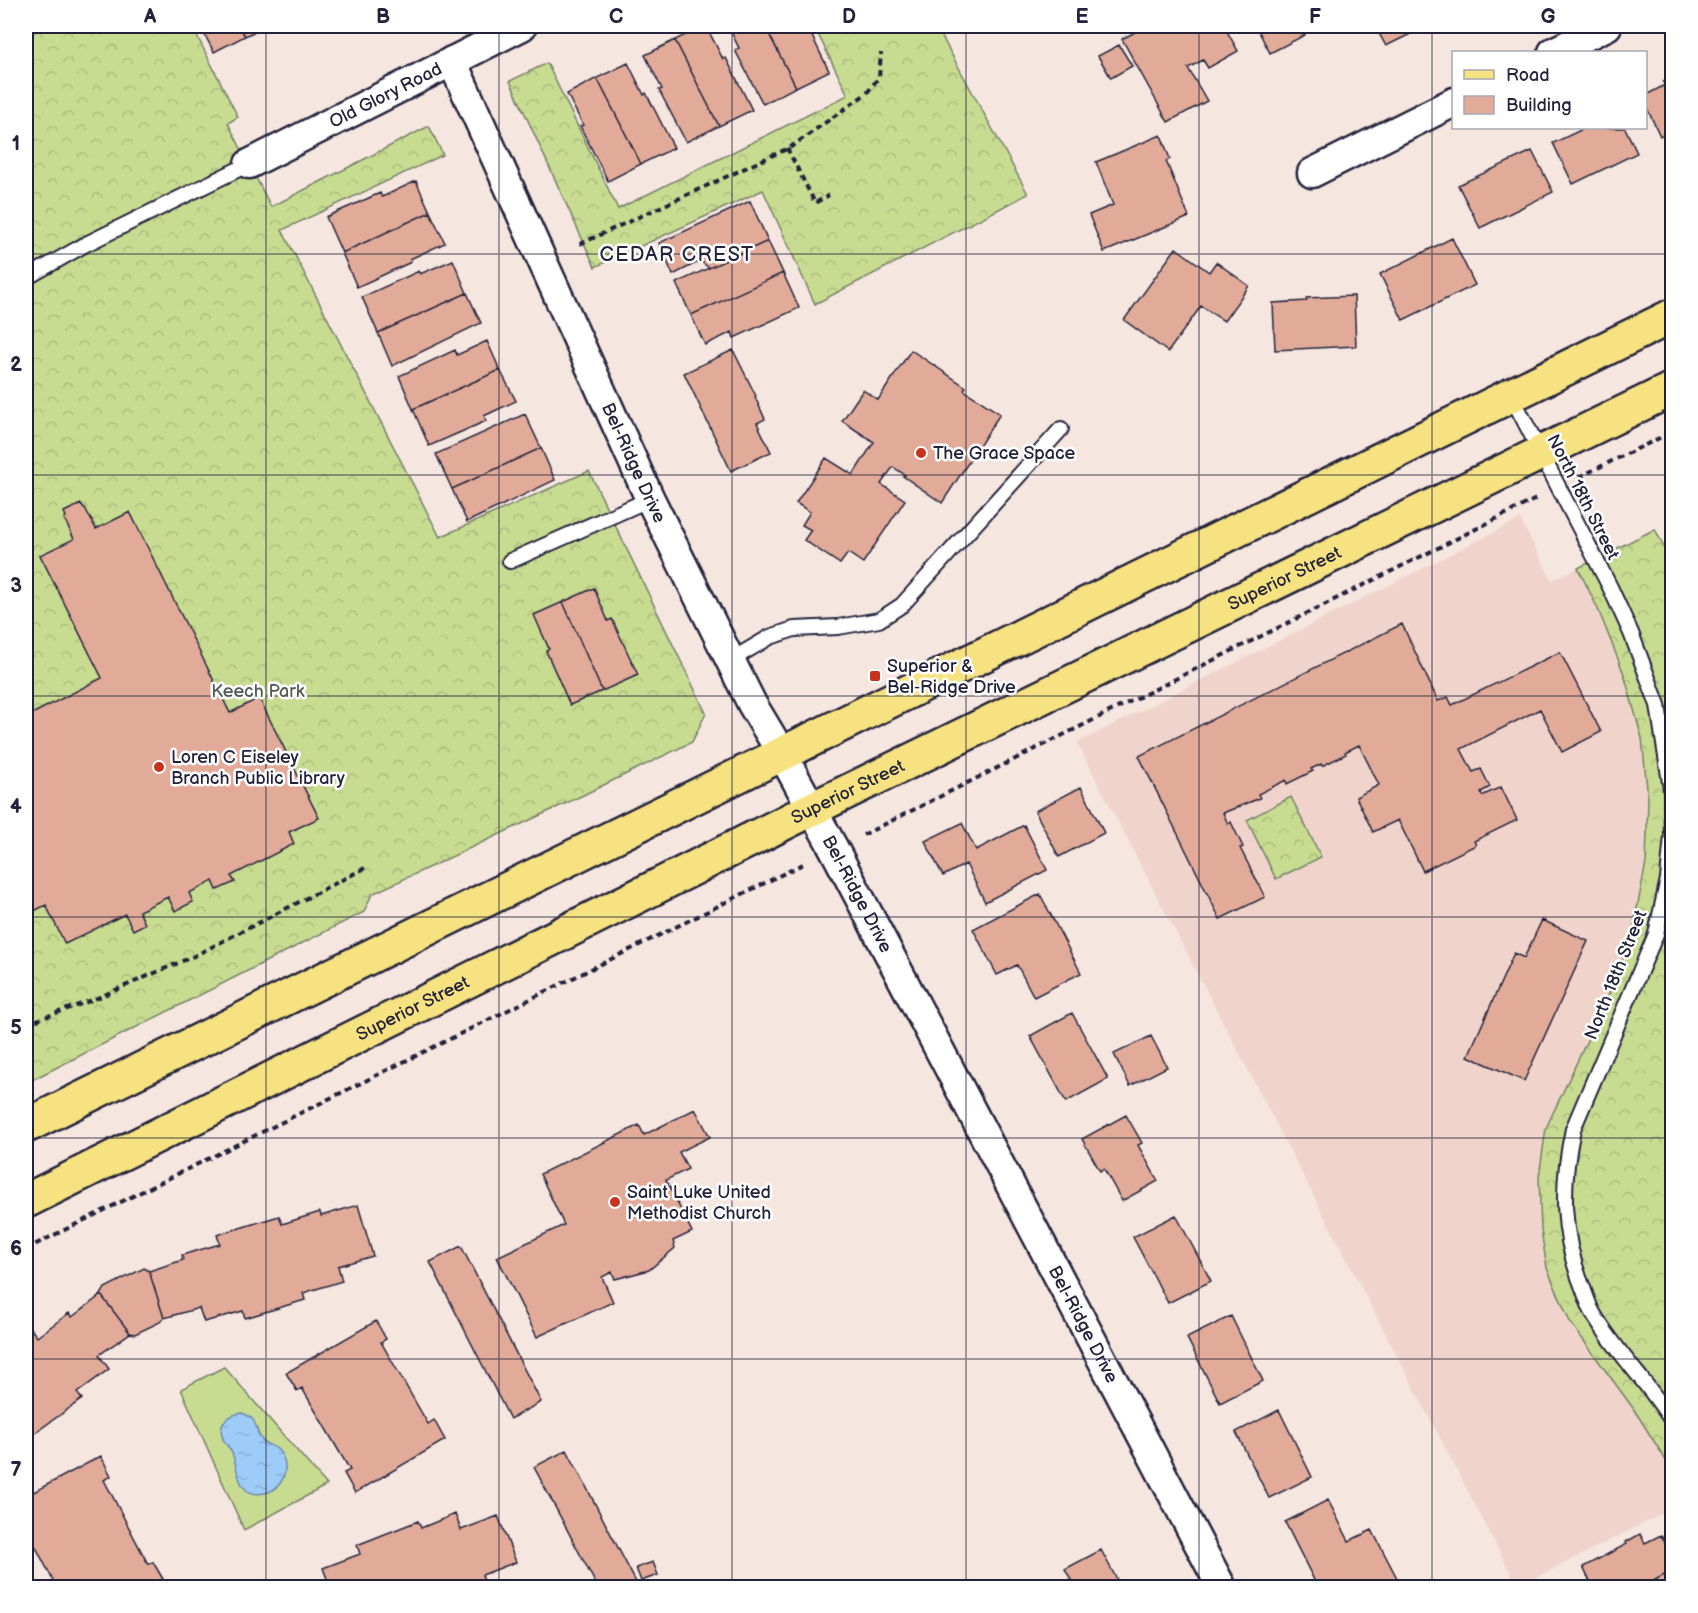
<svg xmlns="http://www.w3.org/2000/svg" width="1698" height="1613" font-family="'Balsamiq Sans',sans-serif">
<defs>
<pattern id="forest-crowns" width="20" height="18" patternUnits="userSpaceOnUse" patternTransform="scale(1.5)"><rect width="20" height="18" fill="#c7dc91"/><path d="M2 6a3 3 0 1 1 6 0M12 15a3 3 0 1 1 6 0" fill="none" stroke="#abbc7e"/></pattern>
<pattern id="water-ripples" width="26" height="14" patternUnits="userSpaceOnUse" patternTransform="scale(1.5)"><rect width="26" height="14" fill="#9eccf9"/><path d="M2 4q2-2 4 0t4 0M15 11q2-2 4 0t4 0" fill="none" stroke="#88afd6"/></pattern>
</defs>
<rect width="100%" height="100%" fill="#f6e6e0"/>
<filter id="ink" filterUnits="userSpaceOnUse"><feTurbulence type="fractalNoise" baseFrequency=".0167" numOctaves="2"/><feDisplacementMap in="SourceGraphic" scale="12" xChannelSelector="R" yChannelSelector="G"/><feConvolveMatrix kernelMatrix="1 2 1 2 8 2 1 2 1" color-interpolation-filters="sRGB"/></filter>
<g filter="url(#ink)">
<path fill="#f0d4cb" d="M1520,519l32,61 26,-12 20,41 26,65 18,64 6,61 -2,64 -13,66 -19,54 -47,98 -28,96 2,53 6,38 23,54 63,86 39,62v39l-154,78 -441,-844z"/>
<path fill="url(#forest-crowns)" stroke="#747f66" stroke-width="1.5" d="M26,26h166l46,91 -10,6 43,84 158,-81 14,29 -161,75 158,307 149,-66 117,242 -14,29 -117,57 -203,95 -8,18 -338,171z
M814,26h122l92,168 -213,110 -52,-114 -168,77 -85,-186 37,-18 71,146 230,-114z
M1655,529l17,35v906l-39,-62 -63,-86 -23,-54 -6,-38 -2,-53 7,-49 68,-145 19,-54 13,-66 2,-64 -6,-61 -18,-64 -26,-65 -20,-41z
M1291,797l30,60 -45,22 -29,-59z"/>
<path fill="#c7dc91" stroke="#747f66" stroke-width="1.5" d="M224,1367l103,118 -83,45 -63,-141z"/>
<path fill="url(#water-ripples)" stroke="#6c88ad" stroke-width="1.5" d="M242,1413c19,7 10,14 20,27 4,6 11,5 15,9 15,14 8,40 -12,44 -29,6 -26,-24 -33,-40 -2,-5 -6,-8 -8,-12 -8,-16 3,-26 18,-28z"/>
<path fill="#e2ab99" stroke="#22223b" stroke-width="1.5" d="M200,26h39l6,10 -31,16z
M239,26h27l-21,10z
M704,26h2l17,33 3,-1 26,52 -33,16 -44,-86z
M728,26h37l31,61 -33,17 -28,-54 4,-2z
M765,26h42l22,45 -33,16z
M1146,26h78l14,25 -30,17 -5,-8 -15,8 19,33 -39,21 -46,-83z
M1256,26h45l4,9 -35,18z
M1375,26h52l-41,20z
M675,40l44,86 -33,16 -27,-52 3,-1 -17,-34z
M1119,45l13,21 -21,12 -13,-22z
M628,63l16,32 2,-2 28,55 -33,16 -44,-86z
M597,78l44,86 -33,17 -28,-55 3,-1 -16,-31z
M1672,78v52l-12,6 -14,-30v-11l19,-10 -2,-3z
M1585,128h40l12,25 -64,31 -20,-41z
M1161,135l9,24 -4,2 23,56 -85,35 -15,-37 24,-10 -17,-43z
M1532,151l21,41 -73,36 -22,-43z
M416,181l14,31 -88,41 -16,-36 54,-24 2,4z
M750,201l18,40 -59,27 -9,-7 -27,14 -14,-32z
M430,212l15,31 -35,16 1,3 -54,25 -15,-34z
M1452,238l23,47 -72,35 -23,-46z
M768,241l15,32 -92,42 -15,-32z
M1176,248l33,24 7,-10 33,24 -25,35 -23,-15 -33,46 -44,-32z
M453,260l14,33 -89,40 -16,-36 57,-26 1,3z
M783,273l16,35 -65,30 -2,-6 -27,13 -14,-30z
M467,293l14,30 -89,43 -14,-33z
M1354,296l2,50 -81,4 -2,-47 34,-2 -1,-3z
M487,341l13,29 -87,39 -14,-33 56,-26 2,5z
M733,350l23,46 -1,1 10,22 -8,4 14,29 -40,19 -47,-98z
M911,350l55,37 -2,3 36,24 -58,89 -39,-27 2,-1 -12,-8 -12,17 24,16 -42,63 -15,-10 -8,11 -36,-24 7,-10 -9,-5 8,-13 -14,-9 30,-45 27,17 21,-33 -32,-21 21,-31 15,10z
M500,370l16,31 -32,15 2,5 -57,25 -16,-37z
M525,414l16,34 -89,41 -16,-35z
M541,448l14,32 -88,42 -15,-33z
M81,504l3,4h1l11,21 34,-17 100,201 29,-15 60,120 -30,14 5,12 -63,32 4,6 -18,8 -4,-9 -24,12 4,9 -18,9 -7,-14 -29,14 6,13 -12,6 -8,-16 -60,30 -19,-39 -20,10v-198l76,-39 -62,-123 34,-16 -10,-21 2,-1 -2,-5z
M594,588l14,33 4,-2 26,56 -36,16 -39,-89z
M563,602l39,89 -32,14 -24,-54 3,-2 -15,-34z
M1402,624l36,77 10,-4 4,8 108,-53 41,80 -39,20 -22,-43 -79,40 12,23 8,-3 9,18 -9,5 1,4 19,-9 16,33 -43,21 2,4 -53,26 -25,-51 -25,12 -17,-35 23,-12 -20,-40 -14,7 1,2 -24,12 -1,-2 -10,5 2,2 -26,13 -1,-4 -28,14 2,4 -37,15 5,11 3,-2 12,25 -3,1 25,49 -45,22 -81,-163z
M1081,787l23,46 -45,24 -24,-46z
M962,823l14,27 48,-25 23,45 -62,32 -19,-38 -23,12 -18,-35z
M1040,894l41,79 -47,24 -17,-32 -20,10 -24,-46z
M1542,920l46,21 -64,140 -56,-25 46,-103 10,5z
M1072,1013l36,66 -42,23 -36,-66z
M1151,1036l16,31 -37,19 -16,-32z
M695,1109l15,28 -31,15 9,17 -22,11 26,52 -19,9 2,7 -26,22 -34,9 -3,-7 -10,5 11,25 -76,35 -40,-80 67,-32 -24,-51 99,-49 5,10z
M1126,1115l16,28 -4,2 20,36 -36,20 -18,-32 -4,2 -18,-32z
M358,1205l15,51 -35,10 4,15 -39,12 2,7 -60,18 -2,-7 -39,11 -5,-14 -35,10 -15,-47 34,-11 -1,-5 38,-11 -3,-9 62,-19 3,8 38,-12 1,4z
M1176,1215l35,66 -43,22 -35,-66z
M461,1246l80,156 -31,17 -80,-157z
M144,1268l5,3 15,47 -4,4 -25,12 -5,-1 -29,-38 4,-7z
M101,1295l29,38 -31,22 10,14 -32,24 5,6 -50,36 -5,-7 -1,2v-96l5,-5 6,8 32,-24 3,4z
M1231,1316l32,65 -43,22 -33,-65z
M376,1321l10,18 -5,3 47,82 6,-4 11,20 -90,53 -11,-20 6,-3 -48,-82 -5,3 -11,-18z
M1279,1410l33,67 -43,21 -33,-66z
M567,1450l72,138h-41l-64,-121z
M101,1456l10,20 -7,4 44,84 5,-2 10,17 -16,9h-90l-31,-60v-32z
M1328,1500l21,41 23,-11 26,50 -14,8h-66l-33,-66z
M455,1514l6,16 37,-14 18,46 -34,13 2,6 -17,7h-146l8,-4 -6,-16 37,-14 -3,-9 61,-24 3,7z
M1640,1534l5,9 16,-8 11,22v14l-32,17h-47l-10,-21 44,-23 -1,-2z
M1101,1550l20,37 -57,1 9,-5 -8,-14z
M653,1562l5,13 -17,6 -5,-13z
M1672,1571v17h-32z"/>
<g fill="none" stroke-linecap="round" stroke-linejoin="round">
<g stroke="#22223b" stroke-width="18">
<path id="service" d="M26,278l60,-34 163,-80
M1511,395l99,192 21,46 27,72 13,84 1,46 -4,44 -12,55 -83,195c-12,56 -12,105 10,159 3,8 6,18 10,25 23,39 56,71 79,108
M510,561l140,-62
M731,660l39,-23 24,-8 44,-2 41,-7 23,-15 159,-176"/>
</g>
<g stroke="#22223b" stroke-width="33">
<g id="minor">
<path d="M1553,52l54,-26"/>
<path id="s1" d="M452,61l198,438 102,205 30,50 52,95 388,739"/>
<path id="s2" d="M249,164l273,-138"/>
<path d="M1312,173l142,-71"/>
</g>
</g>
<g stroke="#22223b" stroke-width="38">
<g id="primary">
<path d="M26,1126l1646,-810"/>
<path id="s3" d="M26,1201l786,-392 860,-420"/>
</g>
</g>
<path stroke="#22223b" stroke-width="4" stroke-dasharray="6 4.5" stroke-linecap="butt" d="M787,148l28,55 14,-8
M580,244l211,-97 76,-54 12,-16 2,-24
M1579,477l93,-45
M863,835l675,-337
M26,1024l69,-25 99,-43 173,-89
M26,1249l779,-386"/>
<use href="#service" stroke="#fff" stroke-width="14"/>
<use href="#minor" stroke="#fff" stroke-width="28"/>
<use href="#primary" stroke="#f7e281" stroke-width="33"/>
</g>
</g>
<path fill="none" stroke="#22223b" stroke-width="1.5" stroke-opacity="0.55" d="M266,26v1562M499,26v1562M732,26v1562M966,26v1562M1199,26v1562M1432,26v1562M26,254h1646M26,475h1646M26,696h1646M26,917h1646M26,1138h1646M26,1359h1646"/>
<g fill="#c8321e" stroke="#fff" stroke-width="2">
<circle cx="921" cy="453" r="6"/>
<rect x="869" y="670" width="12" height="12" rx="3"/>
<circle cx="159" cy="767" r="6"/>
<circle cx="615" cy="1202" r="6"/>
</g>
<g text-anchor="middle" dominant-baseline="central" stroke-width="5" stroke-linejoin="round" paint-order="stroke">
<g font-size="18" fill="#22223b" stroke="#fff">
<text stroke="none"><textPath href="#s2" startOffset="153">Old Glory Road</textPath></text>
<text stroke="none"><textPath href="#s1" startOffset="441">Bel-Ridge Drive</textPath></text>
<text transform="translate(1583 497) rotate(63)">North 18th Street</text>
<text stroke="none"><textPath href="#s3" startOffset="1404">Superior Street</textPath></text>
<text stroke="none"><textPath href="#s3" startOffset="918">Superior Street</textPath></text>
<text stroke="none"><textPath href="#s1" startOffset="927">Bel-Ridge Drive</textPath></text>
<text transform="translate(1616 975) rotate(-68)">North 18th Street</text>
<text stroke="none"><textPath href="#s3" startOffset="432">Superior Street</textPath></text>
<text stroke="none"><textPath href="#s1" startOffset="1413">Bel-Ridge Drive</textPath></text>
</g>
<g font-size="18" fill="#22223b" stroke="#fff" text-anchor="start">
<text x="933" y="453">The Grace Space</text>
<text x="887" y="666">Superior &amp;<tspan x="887" dy="21">Bel‐Ridge Drive</tspan></text>
<text x="171" y="757">Loren C Eiseley<tspan x="171" dy="21">Branch Public Library</tspan></text>
<text x="627" y="1192">Saint Luke United<tspan x="627" dy="21">Methodist Church</tspan></text>
</g>
<g font-size="18" fill="#545a55" stroke="#fff">
<text x="258" y="691">Keech Park</text>
</g>
<g font-size="20" letter-spacing="1.5" fill="#22223b" stroke="#fff">
<text x="677" y="255">CEDAR CREST</text>
</g>
</g>
<rect width="1698" height="1613" fill="none" stroke="#fff" stroke-width="66"/>
<rect x="1452" y="51" width="195" height="78" fill="#ffffff" stroke="#a7a7b1" stroke-width="1.5"/>
<rect x="1464" y="70" width="30" height="9" fill="#f7e281" stroke="#a7a7b1" stroke-width="1.5"/>
<text x="1506" y="81" font-size="18" fill="#22223b">Road</text>
<rect x="1464" y="96" width="30" height="18" fill="#e2ab99" stroke="#a7a7b1" stroke-width="1.5"/>
<text x="1506" y="111" font-size="18" fill="#22223b">Building</text>
<rect x="33" y="33" width="1632" height="1547" fill="none" stroke="#22223b" stroke-width="2"/>
<g font-size="20" text-anchor="middle" font-weight="bold" fill="#22223b">
<text x="150" y="23">A</text>
<text x="383" y="23">B</text>
<text x="616" y="23">C</text>
<text x="849" y="23">D</text>
<text x="1082" y="23">E</text>
<text x="1315" y="23">F</text>
<text x="1548" y="23">G</text>
<text x="16" y="150">1</text>
<text x="16" y="371">2</text>
<text x="16" y="592">3</text>
<text x="16" y="813">4</text>
<text x="16" y="1034">5</text>
<text x="16" y="1255">6</text>
<text x="16" y="1476">7</text>
</g>
</svg>
